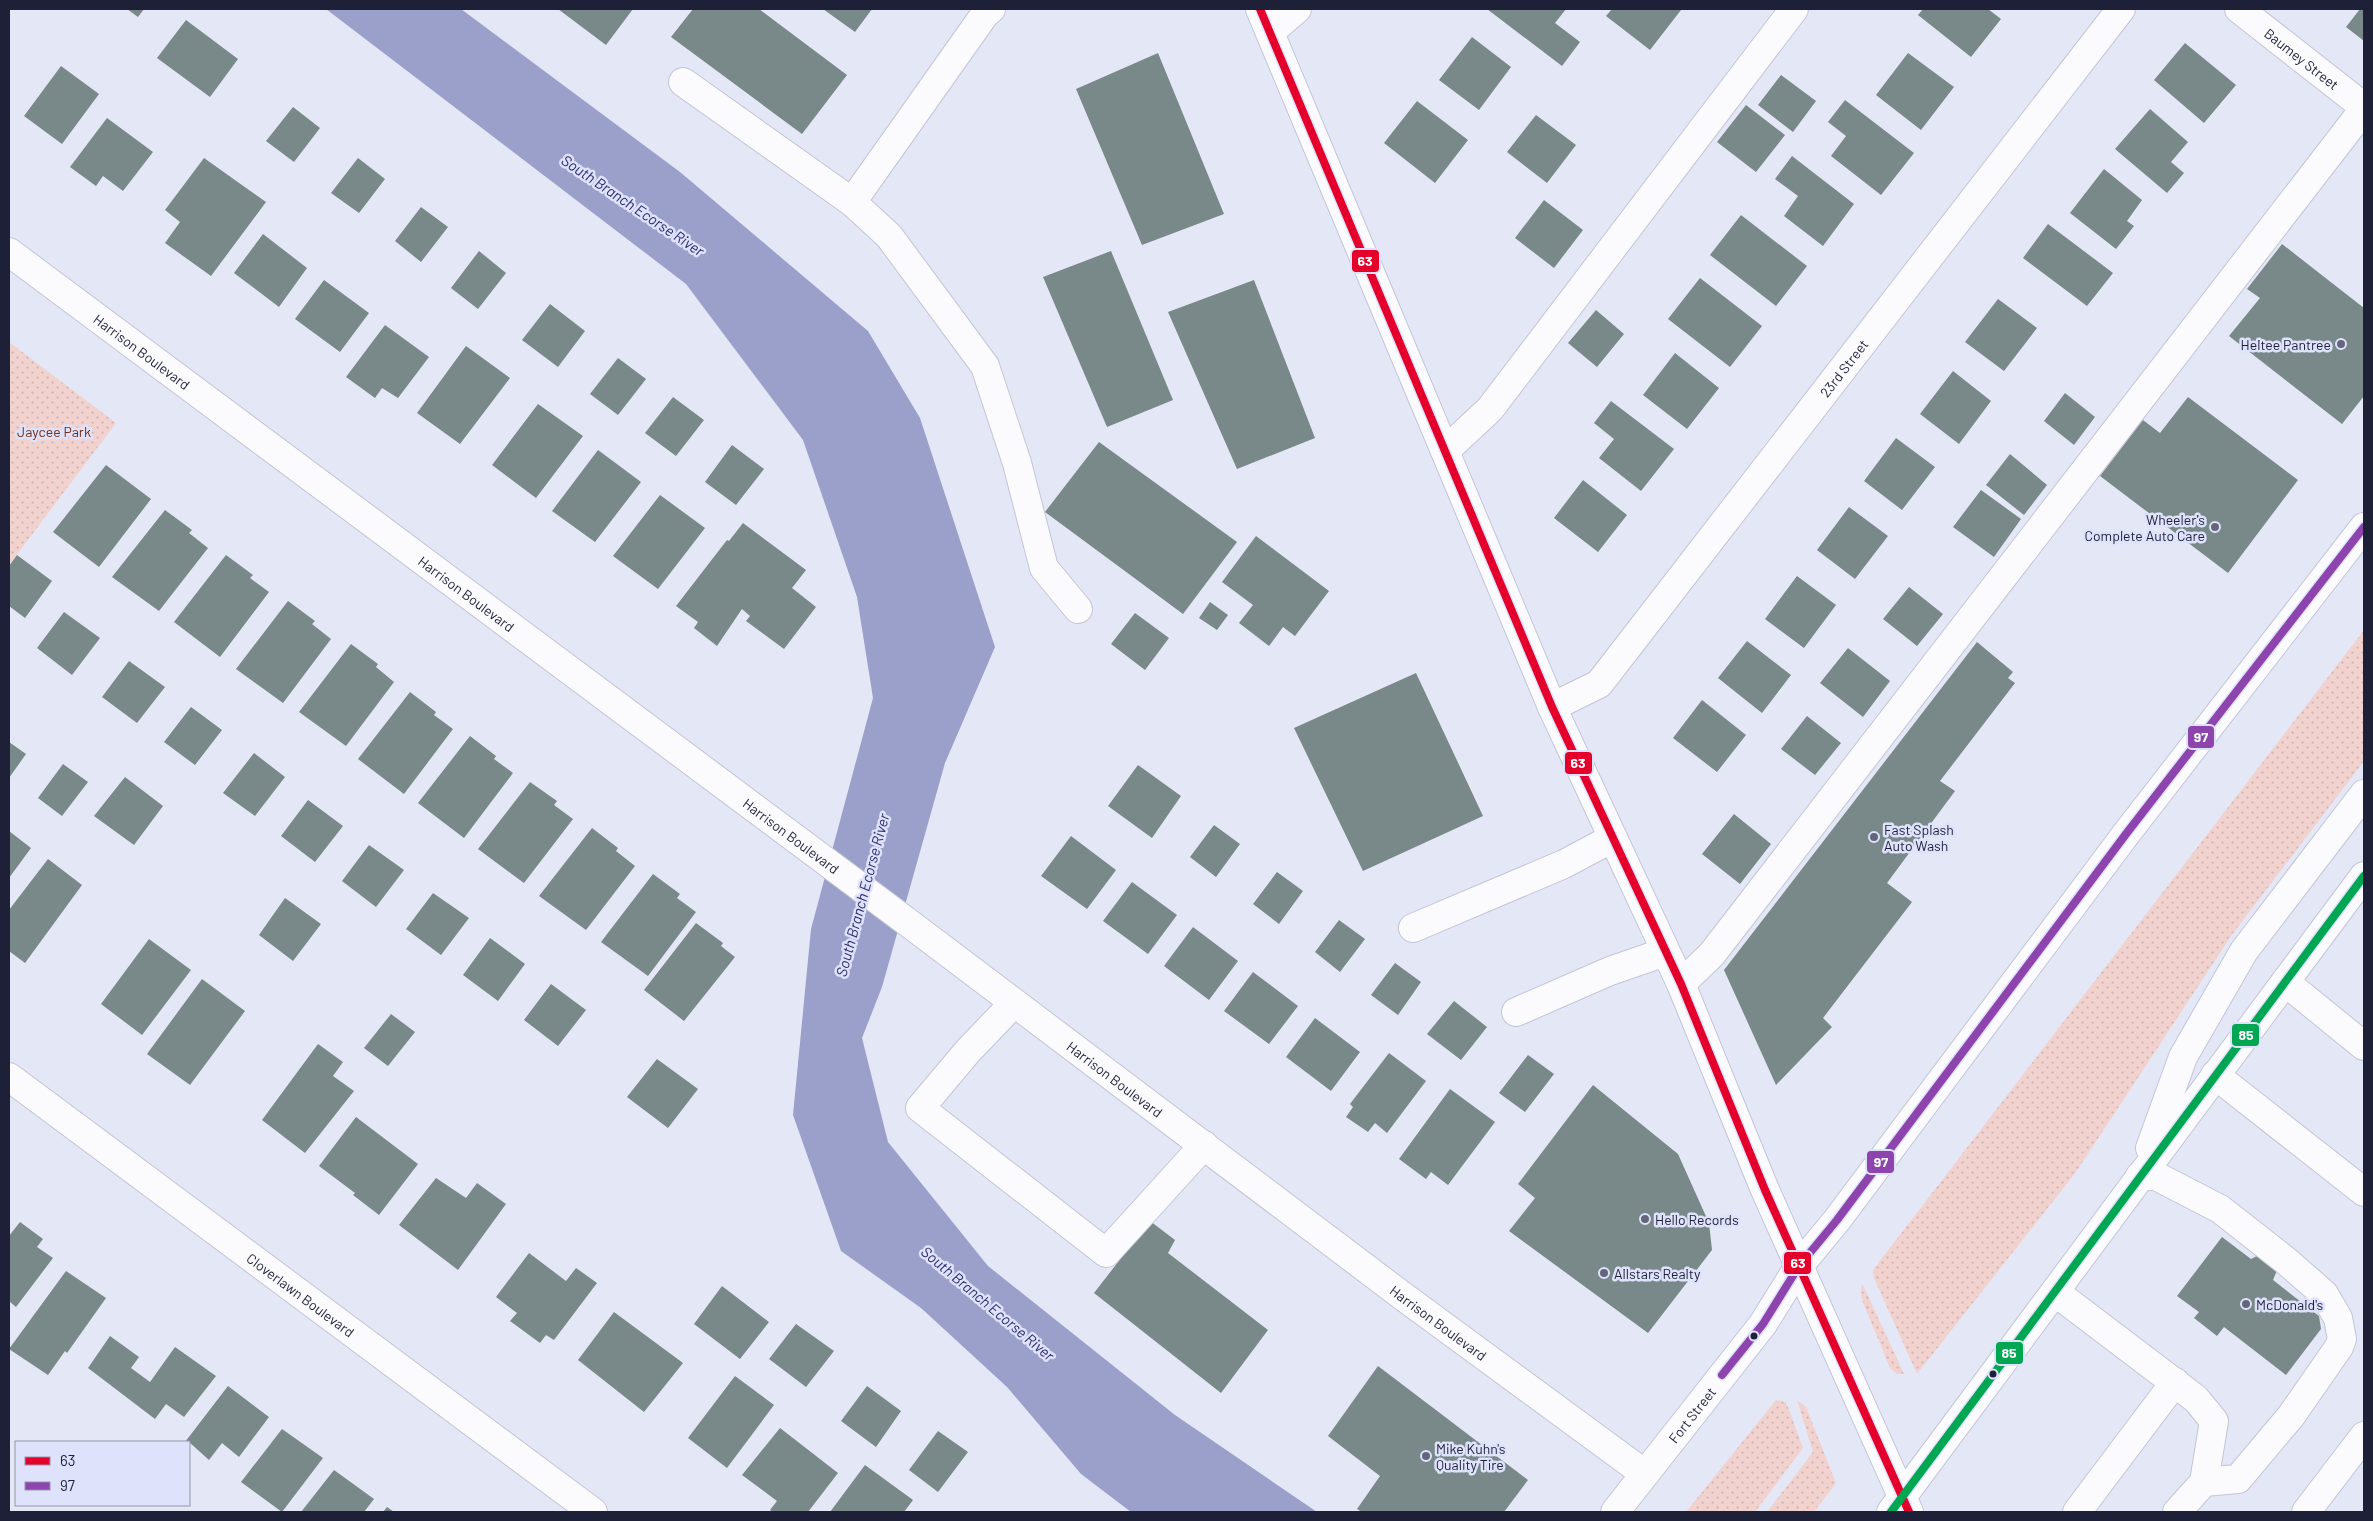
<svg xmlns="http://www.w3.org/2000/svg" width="2373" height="1521" font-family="Barlow,sans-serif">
<defs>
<pattern id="grass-dots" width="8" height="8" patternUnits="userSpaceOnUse" patternTransform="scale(1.25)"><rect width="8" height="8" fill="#f1d2ce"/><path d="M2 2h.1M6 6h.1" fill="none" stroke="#ceb4b2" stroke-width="1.8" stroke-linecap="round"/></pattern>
</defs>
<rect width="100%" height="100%" fill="#e4e7f5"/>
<path fill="url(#grass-dots)" d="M9,342l107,81 -107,142z
M2364,630v131l-133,175 -155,236 -159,202 -43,-96 -1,-8z
M1863,1285l41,89h-7l-7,-6 -28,-68 -1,-14z
M1776,1400l10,2 17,46 -48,64h-69z
M1797,1400l9,7 30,76 -22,29h-47l46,-60z"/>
<path fill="#9ba0ca" d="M326,9h135l219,163 188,159 52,87 75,229 -50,116 -63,224 -20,51 26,104 100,124 187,149 142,97h-186l-50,-38 -74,-87 -86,-79 -80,-57 -48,-136 18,-186 62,-231 -16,-101 -54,-157 -117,-156z"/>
<path fill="#798888" d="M127,9h17l-6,8z
M558,9h75l-27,36z
M693,9h66l88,66 -45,59 -131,-97z
M823,9h49l-17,23z
M1487,9h79l-11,14 25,19 -18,24z
M1612,9h68l1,1 -31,40 -44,-34z
M1923,9h65l13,10 -30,38 -53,-42z
M2360,9h4v32l-18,-14z
M186,20l52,39 -28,38 -53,-39z
M1472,37l39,30 -32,43 -40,-30z
M2185,43l51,42 -32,38 -50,-43z
M1158,53l66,161 -82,31 -66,-156z
M1908,53l46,34 -33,43 -45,-35z
M61,66l38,28 -37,50 -38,-28z
M1781,75l35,26 -23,31 -35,-27z
M1845,100l69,53 -33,42 -50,-39 15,-20 -18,-14z
M1417,101l51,39 -33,43 -51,-40z
M1746,105l39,30 -29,37 -39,-30z
M293,107l27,21 -26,34 -28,-21z
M2150,109l38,33 -17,20 13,11 -17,20 -52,-44z
M1536,115l40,30 -29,38 -40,-31z
M107,118l46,34 -30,39 -20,-15 -7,10 -26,-19z
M1792,156l62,48 -31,42 -39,-30 14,-20 -23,-17z
M204,158l62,44 -55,74 -46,-33 15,-21 -15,-12z
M358,158l27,21 -26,34 -28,-20z
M2104,169l38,31 -15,21 7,5 -18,23 -46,-36z
M1544,200l39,30 -29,38 -39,-30z
M421,207l27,20 -27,35 -26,-21z
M1741,215l66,51 -31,40 -66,-51z
M2048,224l65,49 -26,33 -64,-48z
M263,234l44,34 -28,39 -45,-34z
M2282,244l82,64v88l-22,28 -113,-88 31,-38 -13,-9z
M479,251l27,22 -28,36 -27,-21z
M1111,251l62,149 -66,27 -64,-150z
M1700,278l62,48 -32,41 -62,-48z
M324,280l45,33 -29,39 -45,-33z
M1254,280l61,158 -78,31 -69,-157z
M1998,299l39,29 -33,43 -39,-29z
M550,304l35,27 -27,36 -36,-27z
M1596,310l28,24 -27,33 -29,-24z
M385,325l44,32 -31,41 -16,-10 -7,10 -29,-21z
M466,346l44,32 -50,66 -43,-31z
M1675,353l44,35 -32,41 -44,-34z
M618,358l28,21 -28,36 -28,-21z
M1953,371l38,30 -32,43 -39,-30z
M2065,393l30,24 -21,28 -30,-24z
M673,397l31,23 -28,36 -31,-23z
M2188,397l110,83 -70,93 -128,-97 43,-56 17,13z
M1611,401l63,48 -33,42 -42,-33 15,-19 -20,-16z
M538,404l45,32 -47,62 -44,-33z
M1896,438l39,29 -33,43 -38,-29z
M1099,442l138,100 -54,72 -138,-102z
M732,445l32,24 -28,36 -31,-23z
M598,450l43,32 -46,60 -43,-31z
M2010,454l37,31 -23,30 -38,-30z
M106,465l45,34 -52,68 -46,-35z
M1583,480l44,35 -29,37 -44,-34z
M1981,490l40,29 -27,38 -41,-30z
M660,495l45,33 -47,61 -45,-33z
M1849,507l39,29 -33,43 -38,-29z
M165,510l27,20 -3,3 19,15 -49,63 -47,-34z
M743,523l63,47 -14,18 24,19 -32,42 -38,-28 4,-5 -8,-7 -25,37 -23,-18 4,-6 -22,-16 51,-66 2,1z
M1256,536l73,55 -34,45 -12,-9 -14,19 -30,-23 14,-18 -31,-23z
M17,555l35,26 -27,37 -16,-12v-40z
M226,555l27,20 -3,3 19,14 -49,65 -46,-35z
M1797,576l39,29 -32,43 -39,-29z
M1909,587l34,27 -26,32 -34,-27z
M288,601l27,20 -3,3 19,15 -48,64 -47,-34z
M1210,602l18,13 -11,15 -18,-12z
M64,612l36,26 -28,37 -35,-27z
M1135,613l34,25 -24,32 -34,-26z
M1747,641l44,34 -29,38 -44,-35z
M1977,642l36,30 -5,6 7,5 -75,98 15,10 -68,92 25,19 -89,116 9,9 -56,58 -52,-115z
M351,644l27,20 -2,3 18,15 -48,64 -47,-34z
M1848,648l42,33 -27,36 -43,-34z
M129,661l36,26 -28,36 -35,-26z
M1416,673l67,143 -120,55 -69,-143z
M410,692l26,20 -2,3 19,14 -49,65 -46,-35z
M1702,700l44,35 -29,37 -44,-34z
M191,707l31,23 -27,35 -31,-23z
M1807,716l34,27 -26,32 -34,-26z
M470,736l26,20 -2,3 19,14 -49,65 -46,-35z
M9,742l17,12 -17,24z
M254,753l31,24 -30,39 -32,-23z
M63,764l25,18 -26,34 -24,-18z
M1138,765l43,31 -29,42 -44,-32z
M125,777l38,29 -29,39 -40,-29z
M530,782l27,19 -3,4 19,14 -49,64 -46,-34z
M308,800l35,26 -28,36 -34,-26z
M1734,814l37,30 -31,40 -38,-30z
M1214,825l26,19 -24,33 -26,-20z
M592,828l26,20 -2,3 19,15 -49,64 -47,-34z
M9,831l22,17 -22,30z
M1071,836l45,34 -29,39 -46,-33z
M369,845l35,25 -28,37 -34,-26z
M48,859l34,26 -57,78 -16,-12v-41z
M1277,872l26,19 -24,33 -26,-20z
M653,874l27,20 -3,4 19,14 -48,64 -47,-34z
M1132,882l45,33 -29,39 -45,-33z
M433,893l36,25 -28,37 -35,-26z
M285,898l36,26 -28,37 -34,-26z
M1339,920l26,19 -25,33 -25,-20z
M696,923l27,20 -2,3 14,11 -51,64 -40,-31z
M1193,927l45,34 -29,39 -45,-34z
M490,938l35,26 -27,37 -35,-26z
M149,939l42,31 -49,65 -41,-31z
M1395,963l26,19 -23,33 -27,-20z
M1253,972l45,34 -29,38 -45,-33z
M202,979l43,32 -55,74 -43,-31z
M551,984l35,26 -28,36 -34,-26z
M1454,1001l33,26 -26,33 -34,-26z
M391,1014l24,18 -27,34 -24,-18z
M1315,1018l45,34 -29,39 -45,-34z
M318,1044l25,18 -10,14 21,15 -49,62 -43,-33z
M1389,1053l37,28 -39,52 -12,-10 -7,9 -22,-15 7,-10 -3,-3z
M1528,1055l26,19 -29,38 -26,-19z
M657,1059l41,30 -30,39 -41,-31z
M1593,1085l85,69 31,69 3,27 -64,83 -139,-102 26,-33 -17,-14z
M1450,1089l45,33 -47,63 -17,-13 -5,7 -27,-20z
M356,1117l62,47 -39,51 -26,-20 2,-2 -36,-27z
M436,1178l30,20 11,-15 29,21 -48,66 -59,-45z
M1150,1221l25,19 -7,13 100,77 -47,63 -127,-100z
M20,1222l23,17 -6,8 16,11 -37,49 -7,-6v-65z
M2222,1237l29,22 10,-5 17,14 -5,12 46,36 2,13 -35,46 -62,-48 -7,9 -23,-18 5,-6 -22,-16z
M529,1253l37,28 10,-13 21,15 -43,57 -8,-5 -6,8 -30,-22 7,-8 -21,-16z
M66,1271l40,27 -39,55 -2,-2 -17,24 -39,-26z
M722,1286l47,36 -29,37 -46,-35z
M614,1312l69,51 -39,49 -66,-52z
M796,1324l38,27 -28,36 -37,-28z
M110,1336l29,21 -8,11 19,14 25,-35 41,29 -32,41 -18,-13 -11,15 -67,-51z
M1378,1366l150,114 -24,32h-142l-5,-3 23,-33 -52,-40z
M735,1376l39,29 -47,63 -39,-30z
M228,1386l41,31 -30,40 -17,-14 -13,17 -20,-18h-4z
M867,1386l34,25 -25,36 -35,-26z
M780,1428l58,45 -30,39h-35l-3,-2 7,-9 -35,-26z
M282,1429l41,29 -41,54 -41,-30z
M938,1431l30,21 -30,40 -29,-22z
M865,1465l48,35 -9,12h-74z
M334,1470l40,29 -10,13h-63z
M387,1507l7,5h-11z"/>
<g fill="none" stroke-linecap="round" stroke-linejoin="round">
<g stroke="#c2c5d8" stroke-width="30">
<g id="minor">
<path d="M991,9l-6,5 -133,188 37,34 96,130 32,97 27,105 34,41"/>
<path d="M1260,9l292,698 129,277 84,206 144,322"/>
<path id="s1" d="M2239,9l125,98"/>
<path d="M1270,32l27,-23"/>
<path d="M683,82l169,120"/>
<path id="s2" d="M9,252l901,672 494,373 241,177"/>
<path d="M1445,451l45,-42 304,-400"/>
<path id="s3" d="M1552,707l47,-23 522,-675"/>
<path d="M1413,928l151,-64 49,-26"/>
<path d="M2285,982l79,64"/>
<path d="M1681,984l31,-30 652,-845"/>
<path d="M1014,1003l-46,48 -48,57 186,145 98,-108"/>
<path d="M1516,1012l94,-41 55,-19"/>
<path d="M2215,1075l149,117"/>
<path id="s4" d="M9,1077l584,435"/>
<path d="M2140,1176h16l64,33 65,51 39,34 14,24 4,21 -3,8 -48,69 -53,63 -34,3"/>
<path d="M2055,1292l141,107 18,22 -10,61 -27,30"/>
<path d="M2077,1512l98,-130"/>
<path d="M2306,1512l58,-76"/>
</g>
</g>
<g stroke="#c2c5d8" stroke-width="30">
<g id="major">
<path d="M2150,1148l33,-91 61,-106 120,-157"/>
<path id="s5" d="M1615,1512l148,-188 36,-58 38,-46 289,-386 238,-307"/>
<path d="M1891,1512l473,-636"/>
</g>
</g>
<use href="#minor" stroke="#fbfbfe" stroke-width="28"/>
<use href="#major" stroke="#fbfbfe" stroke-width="28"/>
<g stroke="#dee2fb" stroke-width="11">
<path id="bus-1" d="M1260,9l292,698 129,277 84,206 144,322"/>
</g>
<g stroke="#dee2fb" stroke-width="11">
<path id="bus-2" d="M1722,1375l41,-51 36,-58 38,-46 289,-386 238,-307"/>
</g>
<g stroke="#dee2fb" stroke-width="11">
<path id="bus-3" d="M1891,1512l473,-636"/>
</g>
<use href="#bus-1" stroke="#e4002b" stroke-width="8"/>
<use href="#bus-2" stroke="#8e44ad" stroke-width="8"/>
<use href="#bus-3" stroke="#00a651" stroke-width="8"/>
</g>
<g fill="#63667a" stroke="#dee2fb" stroke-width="2">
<circle cx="2341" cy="344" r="5"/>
<circle cx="2215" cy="527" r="5"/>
<circle cx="1874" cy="837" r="5"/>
<circle cx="1645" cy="1219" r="5"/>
<circle cx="1604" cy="1273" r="5"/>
<circle cx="2246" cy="1304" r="5"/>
<circle cx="1426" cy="1456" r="5"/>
</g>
<g fill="#1e2037" stroke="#dee2fb" stroke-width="2">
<circle cx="1754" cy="1336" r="4.5"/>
<circle cx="1993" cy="1374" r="4.5"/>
</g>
<g text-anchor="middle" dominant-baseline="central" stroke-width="5" stroke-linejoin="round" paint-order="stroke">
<g font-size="14" fill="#1e2037" stroke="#dee2fb">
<text stroke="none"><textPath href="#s1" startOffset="80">Baumey Street</textPath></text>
<text stroke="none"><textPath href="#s2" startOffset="166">Harrison Boulevard</textPath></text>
<text stroke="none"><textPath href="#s3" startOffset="452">23rd Street</textPath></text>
<text stroke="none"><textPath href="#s2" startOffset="571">Harrison Boulevard</textPath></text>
<text stroke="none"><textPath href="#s2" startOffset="976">Harrison Boulevard</textPath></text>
<text stroke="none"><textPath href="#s2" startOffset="1381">Harrison Boulevard</textPath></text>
<text stroke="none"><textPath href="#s4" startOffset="364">Cloverlawn Boulevard</textPath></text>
<text stroke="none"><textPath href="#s2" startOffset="1786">Harrison Boulevard</textPath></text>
<text stroke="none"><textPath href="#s5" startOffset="124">Fort Street</textPath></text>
</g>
<g font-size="14" fill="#1e2037" stroke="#dee2fb" text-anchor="start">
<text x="2331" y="344" text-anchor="end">Heltee Pantree</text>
<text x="2205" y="519" text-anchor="end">Wheeler's<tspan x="2205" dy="16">Complete Auto Care</tspan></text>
<text x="1884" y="829">Fast Splash<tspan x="1884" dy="16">Auto Wash</tspan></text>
<text x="1655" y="1219">Hello Records</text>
<text x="1614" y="1273">Allstars Realty</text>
<text x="2256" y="1304">McDonald's</text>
<text x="1436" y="1448">Mike Kuhn's<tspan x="1436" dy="16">Quality Tire</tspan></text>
</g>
<g font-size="14" fill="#762b10" stroke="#dee2fb">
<text x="54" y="431">Jaycee Park</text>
</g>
<g font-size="15" font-style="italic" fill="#2c2b6d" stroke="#dee2fb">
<text transform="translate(633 205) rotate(34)">South Branch Ecorse River</text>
<text transform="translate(862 895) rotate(-75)">South Branch Ecorse River</text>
<text transform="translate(988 1303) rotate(40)">South Branch Ecorse River</text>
</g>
</g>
<g stroke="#dee2fb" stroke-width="2">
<rect x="1351" y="249" width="29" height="24" rx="5" fill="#e4002b"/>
<rect x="2187" y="725" width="28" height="24" rx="5" fill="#8e44ad"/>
<rect x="1564" y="751" width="29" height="24" rx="5" fill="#e4002b"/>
<rect x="2231" y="1023" width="29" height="24" rx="5" fill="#00a651"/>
<rect x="1866" y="1150" width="29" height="24" rx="5" fill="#8e44ad"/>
<rect x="1783" y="1251" width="29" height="24" rx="5" fill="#e4002b"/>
<rect x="1995" y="1341" width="29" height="24" rx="5" fill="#00a651"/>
</g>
<g font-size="14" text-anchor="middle" font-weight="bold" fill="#fff">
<text x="1365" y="266">63</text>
<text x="2201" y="742">97</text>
<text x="1578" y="768">63</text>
<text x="2246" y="1040">85</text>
<text x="1881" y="1167">97</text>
<text x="1798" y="1268">63</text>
<text x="2009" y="1358">85</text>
</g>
<rect width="2373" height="1521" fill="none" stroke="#1e2037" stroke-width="20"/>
<rect x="15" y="1441" width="175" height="65" fill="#dee2fb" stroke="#9194ad"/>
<rect x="25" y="1457" width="25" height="8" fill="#e4002b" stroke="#9194ad"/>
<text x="60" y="1466" font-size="15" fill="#1e2037">63</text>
<rect x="25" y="1482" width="25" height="8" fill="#8e44ad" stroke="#9194ad"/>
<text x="60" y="1491" font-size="15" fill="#1e2037">97</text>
</svg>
